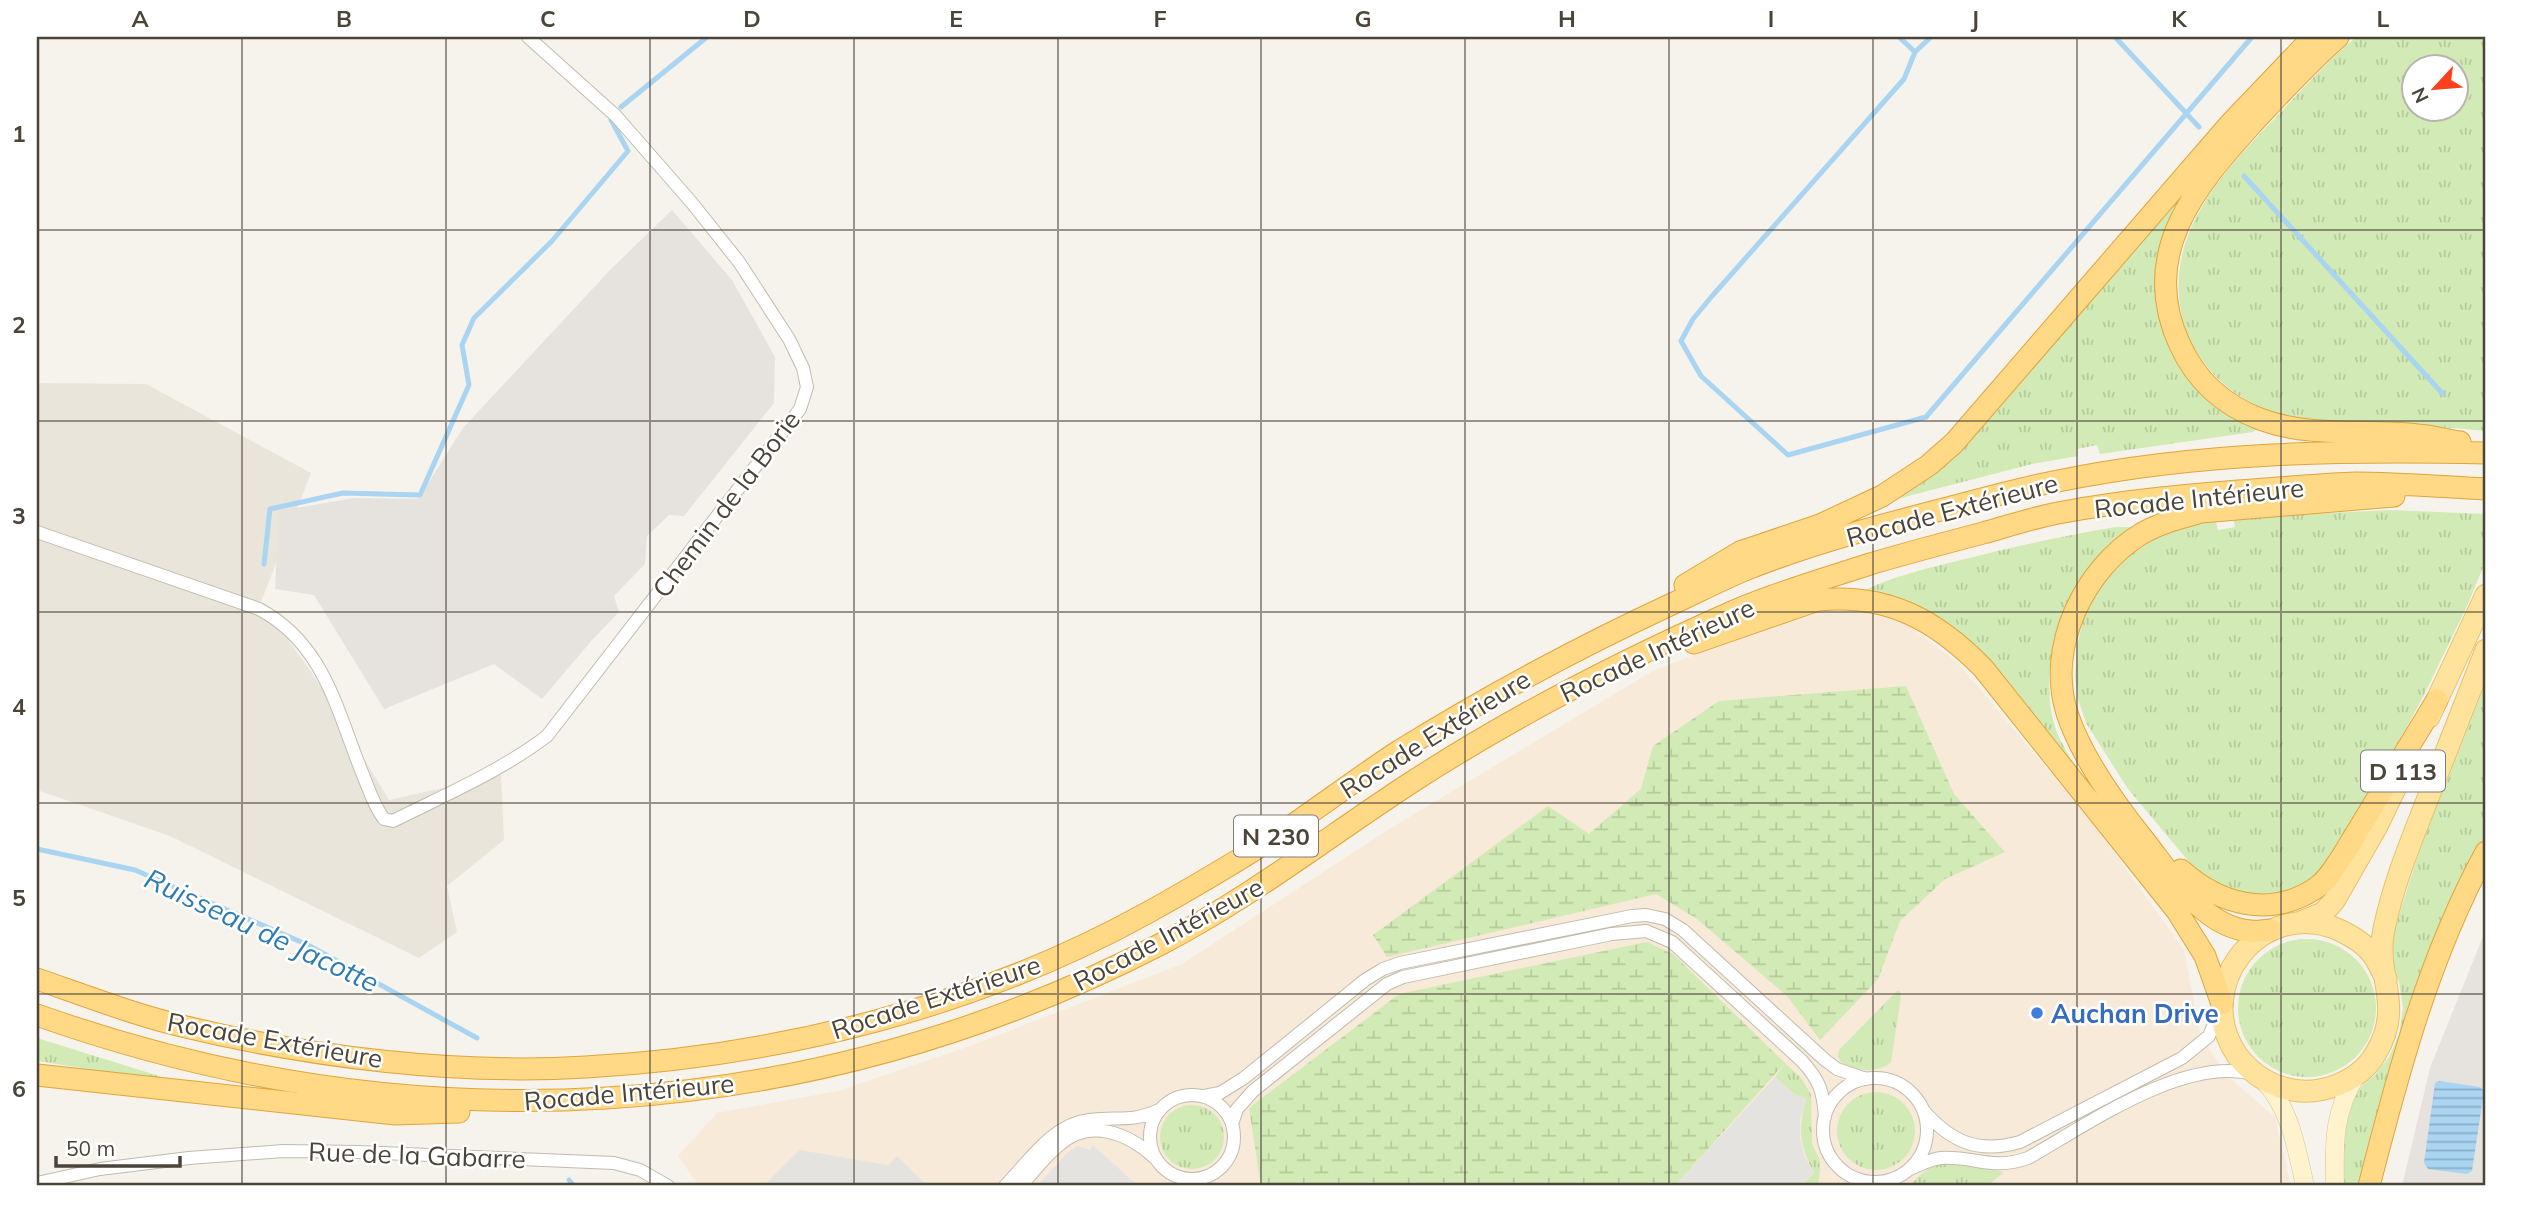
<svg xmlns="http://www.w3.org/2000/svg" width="2523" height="1223" font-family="Mulish,sans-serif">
<defs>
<pattern id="grass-tufts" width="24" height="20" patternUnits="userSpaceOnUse" patternTransform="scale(1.75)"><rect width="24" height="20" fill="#d2eab5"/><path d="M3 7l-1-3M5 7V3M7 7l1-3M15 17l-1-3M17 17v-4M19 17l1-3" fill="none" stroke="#b6ca9c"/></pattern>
<pattern id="wetland-marsh" width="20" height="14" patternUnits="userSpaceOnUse" patternTransform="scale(1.75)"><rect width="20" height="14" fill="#d2eab5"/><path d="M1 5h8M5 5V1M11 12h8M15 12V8" fill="none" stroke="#b6ca9c"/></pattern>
<pattern id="water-rules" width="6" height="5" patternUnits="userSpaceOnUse" patternTransform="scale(1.75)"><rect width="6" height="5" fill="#a9d4f2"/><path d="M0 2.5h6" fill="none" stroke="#8caec5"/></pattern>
</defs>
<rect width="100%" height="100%" fill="#f6f3ec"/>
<path fill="#eae5da" d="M37,383l109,1 165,89 -50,129 53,74 75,124 112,-25 3,65 -57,46 10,46 -38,26 -249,-122 -133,-46z"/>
<path fill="#f7ead8" d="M1823,605l65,5 69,52 135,160 92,128 16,84 26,41 49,42 16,69h-1592l-21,-30 39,-43 121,-22 132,-45 212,-82 209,-136 262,-157z"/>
<path fill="#e6e2dd" d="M672,210l60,70 43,77 -1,46 -90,113 -15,-1 -22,21 -2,28 -31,32 5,16 -26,27 -51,60 -48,-35 -110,45 -70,-114 -39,-6 4,-78 75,-13 64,1 45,-71 148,-159z
M2486,929v257h-84l28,-118z"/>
<path fill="url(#grass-tufts)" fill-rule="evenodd" d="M2356,37h130v394c-40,-4 -81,-6 -122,-8 -26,-1 -54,-1 -79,-8 -37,-9 -64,-28 -86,-59 -13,-17 -18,-38 -20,-59 -6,-77 53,-134 102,-185 24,-26 48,-52 75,-75zM2414,66h42v42h-42z
M2210,161l-31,41 -9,16 -14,59 1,23 5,23 71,94 24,12 -4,3 -153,22 -3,-9 -20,4 1,7 -46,8 -139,36z
M2390,510l96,4v46l-18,44 -45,93 -86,158 -35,36 -57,7 -45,-23 -72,-86 -42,-66 -8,-24 -3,-23 2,-30 7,-30 16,-29 26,-29 28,-19 27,-12 35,-6 2,9 17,-3 -2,-9z
M2115,527h21c-21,15 -43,33 -58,55 -25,39 -37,100 -23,145 5,16 17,33 26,47l-88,-108 -130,-75c30,-15 66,-23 98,-31 51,-13 102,-24 154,-33z
M2486,682v152l-35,71 -90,281h-19l2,-64 10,-29 21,-18 14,-18 10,-22 4,-28 -4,-25 -9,-23v-16l31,-97z
M2238 1008a69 69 0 1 1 138 0a69 69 0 1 1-138 0Z
M1897,991l3,1 1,4 -10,66c-9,11 -47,12 -53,-5l1,-7z
M37,1038l122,38 7,5 -129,-20z
M1785,1063l17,16 9,16 1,49 7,14 1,12 -2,16h-11l-3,-3 10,-10c-15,-29 -16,-43 -8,-74l-13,-6 -18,-16z
M1837 1131a39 39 0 1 1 78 0a39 39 0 1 1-78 0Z
M1160 1137a32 32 0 1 1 64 0a32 32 0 1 1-64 0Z
M1944,1163l60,9 -17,14h-78c12,-12 19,-19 35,-23z"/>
<path fill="url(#wetland-marsh)" d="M1906,686l48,108 51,58 -60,27 -45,42 -22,58 -58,61 -33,-44 -90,-77 -41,-25 -269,63 -14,-22 175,-129 41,28 52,-45 12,-43 66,-45z
M1647,942l26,12 112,109 -110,123h-414l-12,-78 150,-114z"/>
<path fill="#e5e3e0" d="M1775,1077l18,16 13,6 -6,21v19l4,16 10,18 -10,9 3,4h-132z
M1093,1145l45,41h-101l31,-34 10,-6 12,4z
M799,1150l89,15 9,-9 31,30h-165z"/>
<path fill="url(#water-rules)" d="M2439,1081l41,6 4,4 -12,80 -5,3 -39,-5 -4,-6 11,-80z"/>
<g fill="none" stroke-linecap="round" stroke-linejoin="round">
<path stroke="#a9d4f2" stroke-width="5" d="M1899,37l16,15 16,-15
M2115,37l84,90
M1915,52l-11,27 -191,216 -20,24 -12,22 20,35 87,79 138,-38 326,-380
M621,107l86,-70
M2244,176l199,218
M264,564l6,-55 73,-16 77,2 49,-110 -7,-40 12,-27 78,-77 76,-90 -17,-31
M37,849l98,21 173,75 169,93
M569,1180l5,6"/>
<g stroke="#c2bbae" stroke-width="14">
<path id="minor" d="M37,532l222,77c64,34 77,98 102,161 7,16 12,35 23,49l9,2c52,-26 108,-50 154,-85l253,-327 7,-22 -4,-19 -14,-29 -50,-77 -47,-59 -76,-87 -88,-79
M1823 1130a52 52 0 1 1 104 0a52 52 0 1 1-104 0Z
M1150 1137a42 42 0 1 1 84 0a42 42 0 1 1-84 0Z
M1204,1096l16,-3 24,-15 121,-98 18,-11 17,-6 232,-47 14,-1 19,4 18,11 142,130 12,9 29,10
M1923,1110c28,32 55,44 97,32l162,-84 27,-22 9,-22
M1232,1124l5,-15 16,-18 134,-107 16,-7 209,-43 34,-3 26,11 130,119c18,20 21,30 23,56
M1910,1169c10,-4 20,-10 31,-11 35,-2 50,13 87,0 59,-33 155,-102 225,-84
M37,1183l63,-14 89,-11 94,-7 76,1 255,11 26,7 28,16
M1005,1186c24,-25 48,-62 84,-66 29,-4 42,3 70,-10
M1021,1186c12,-13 23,-29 37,-40 31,-29 70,-13 97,12"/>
</g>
<g stroke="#d6c79b" stroke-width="19">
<path id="secondary" d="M2263,1080c27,27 34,70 42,106
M2335,1186c-1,-43 -2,-74 22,-112"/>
</g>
<g stroke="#e6c16a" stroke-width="23">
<path id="primary" d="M2429,717l57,-122
M2301,922l22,-9 11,-12 43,-75 28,-58
M2386,979c-4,-8 -8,-17 -13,-24 -8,-11 -21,-19 -34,-25 -77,-34 -149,56 -102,125 11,15 28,28 47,33 33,10 75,-5 92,-35 29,-49 -2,-77 8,-124 9,-44 27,-88 44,-131 19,-49 39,-99 58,-148"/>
</g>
<g stroke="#e0a43c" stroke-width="23">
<path id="trunk" d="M2338,37c-31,27 -58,57 -86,87 -58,64 -114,131 -72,221 16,35 43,60 80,74 50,19 106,10 158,16 14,1 28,5 42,7
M1685,585l55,-33 80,-27 62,-29 47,-31 25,-22 275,-318 84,-88
M1694,643l124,-43c69,-7 118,20 165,68l194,243 28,45 17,48
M2181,870c38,34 89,49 135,18 12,-8 19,-21 27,-33l94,-155
M2271,930c-6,0 -14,2 -21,1 -47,-4 -79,-57 -106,-91 -28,-35 -63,-84 -77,-127 -21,-66 17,-144 74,-179 19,-11 39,-16 60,-22l193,-16
M37,979c49,17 98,36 149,48 126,30 270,48 400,40 194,-11 391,-60 561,-154 45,-25 91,-52 134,-80 40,-27 78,-56 118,-82 89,-55 180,-104 275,-148 24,-11 47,-23 71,-33 64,-26 133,-44 199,-61 38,-10 76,-21 114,-28 142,-29 285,-31 428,-28
M37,1015c375,133 769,112 1124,-71 89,-46 168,-108 251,-162 102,-66 211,-122 322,-171 44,-19 90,-32 136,-47 37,-11 75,-21 113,-31 25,-7 50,-15 75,-20 68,-13 138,-19 207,-24 30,-2 61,-5 91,-6 43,0 87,4 130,6
M37,1075l358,39 64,-2
M2369,1186c29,-113 60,-230 117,-334"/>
</g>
<use href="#minor" stroke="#fff" stroke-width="12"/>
<use href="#secondary" stroke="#fff3cd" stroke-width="18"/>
<use href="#primary" stroke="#ffe39c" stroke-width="21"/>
<use href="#trunk" stroke="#ffd985" stroke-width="21"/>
</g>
<path fill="none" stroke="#4b4439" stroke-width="2" stroke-opacity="0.55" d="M242,37v1149M446,37v1149M650,37v1149M854,37v1149M1058,37v1149M1261,37v1149M1465,37v1149M1669,37v1149M1873,37v1149M2077,37v1149M2281,37v1149M37,230h2449M37,421h2449M37,612h2449M37,803h2449M37,994h2449"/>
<circle fill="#3f7fe0" stroke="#fff" stroke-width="2.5" cx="2037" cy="1013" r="7"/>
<g text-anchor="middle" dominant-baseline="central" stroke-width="5" stroke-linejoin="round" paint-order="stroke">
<g fill="#fff" stroke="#817c74" stroke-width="2">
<rect x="2361" y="750.5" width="84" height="41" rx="5"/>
<rect x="1234" y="815.5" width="84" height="41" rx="5"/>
</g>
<g font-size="24" font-weight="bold" fill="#4b4439">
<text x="2403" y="771">D 113</text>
<text x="1276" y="836">N 230</text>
</g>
<g font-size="26" fill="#4b4439" stroke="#fff">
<text transform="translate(2199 498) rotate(-6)">Rocade Intérieure</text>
<text transform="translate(726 504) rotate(-53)">Chemin de la Borie</text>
<text transform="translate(1952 510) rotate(-15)">Rocade Extérieure</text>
<text transform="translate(1657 650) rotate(-25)">Rocade Intérieure</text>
<text transform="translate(1435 734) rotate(-32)">Rocade Extérieure</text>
<text transform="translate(1168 934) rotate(-28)">Rocade Intérieure</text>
<text transform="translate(936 997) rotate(-18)">Rocade Extérieure</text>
<text transform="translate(275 1040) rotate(10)">Rocade Extérieure</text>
<text transform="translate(629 1092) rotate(-5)">Rocade Intérieure</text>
<text transform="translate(417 1155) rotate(2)">Rue de la Gabarre</text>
</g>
<g font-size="26" font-weight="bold" fill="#366cbe" stroke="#fff" text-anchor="start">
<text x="2051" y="1013">Auchan Drive</text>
</g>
<g font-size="28" font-style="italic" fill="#2e7ab2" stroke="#fff">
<text transform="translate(262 930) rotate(25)">Ruisseau de Jacotte</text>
</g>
</g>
<rect width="2523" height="1223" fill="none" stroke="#ffffff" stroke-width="77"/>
<g transform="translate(2435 88) rotate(244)"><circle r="33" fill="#ffffff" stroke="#b7b4b0" stroke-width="2"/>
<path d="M0-5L12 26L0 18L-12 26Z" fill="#fc3f1d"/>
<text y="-10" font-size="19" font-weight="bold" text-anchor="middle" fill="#4b4439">N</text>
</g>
<path d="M56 1156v10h124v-10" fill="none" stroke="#4b4439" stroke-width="3.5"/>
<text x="66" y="1156" font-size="21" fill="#4b4439" stroke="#ffffff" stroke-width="5" paint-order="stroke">50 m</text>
<rect x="38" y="38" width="2446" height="1146" fill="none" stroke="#4b4439" stroke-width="2.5"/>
<g font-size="23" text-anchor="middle" font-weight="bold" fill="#4b4439">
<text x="140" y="27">A</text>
<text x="344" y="27">B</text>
<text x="548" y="27">C</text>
<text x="752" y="27">D</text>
<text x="956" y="27">E</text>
<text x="1160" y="27">F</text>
<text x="1363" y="27">G</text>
<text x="1567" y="27">H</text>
<text x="1771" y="27">I</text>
<text x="1975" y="27">J</text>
<text x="2179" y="27">K</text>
<text x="2383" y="27">L</text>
<text x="19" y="142">1</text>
<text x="19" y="333">2</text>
<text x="19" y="524">3</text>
<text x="19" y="715">4</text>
<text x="19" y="906">5</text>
<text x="19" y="1097">6</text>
</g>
</svg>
